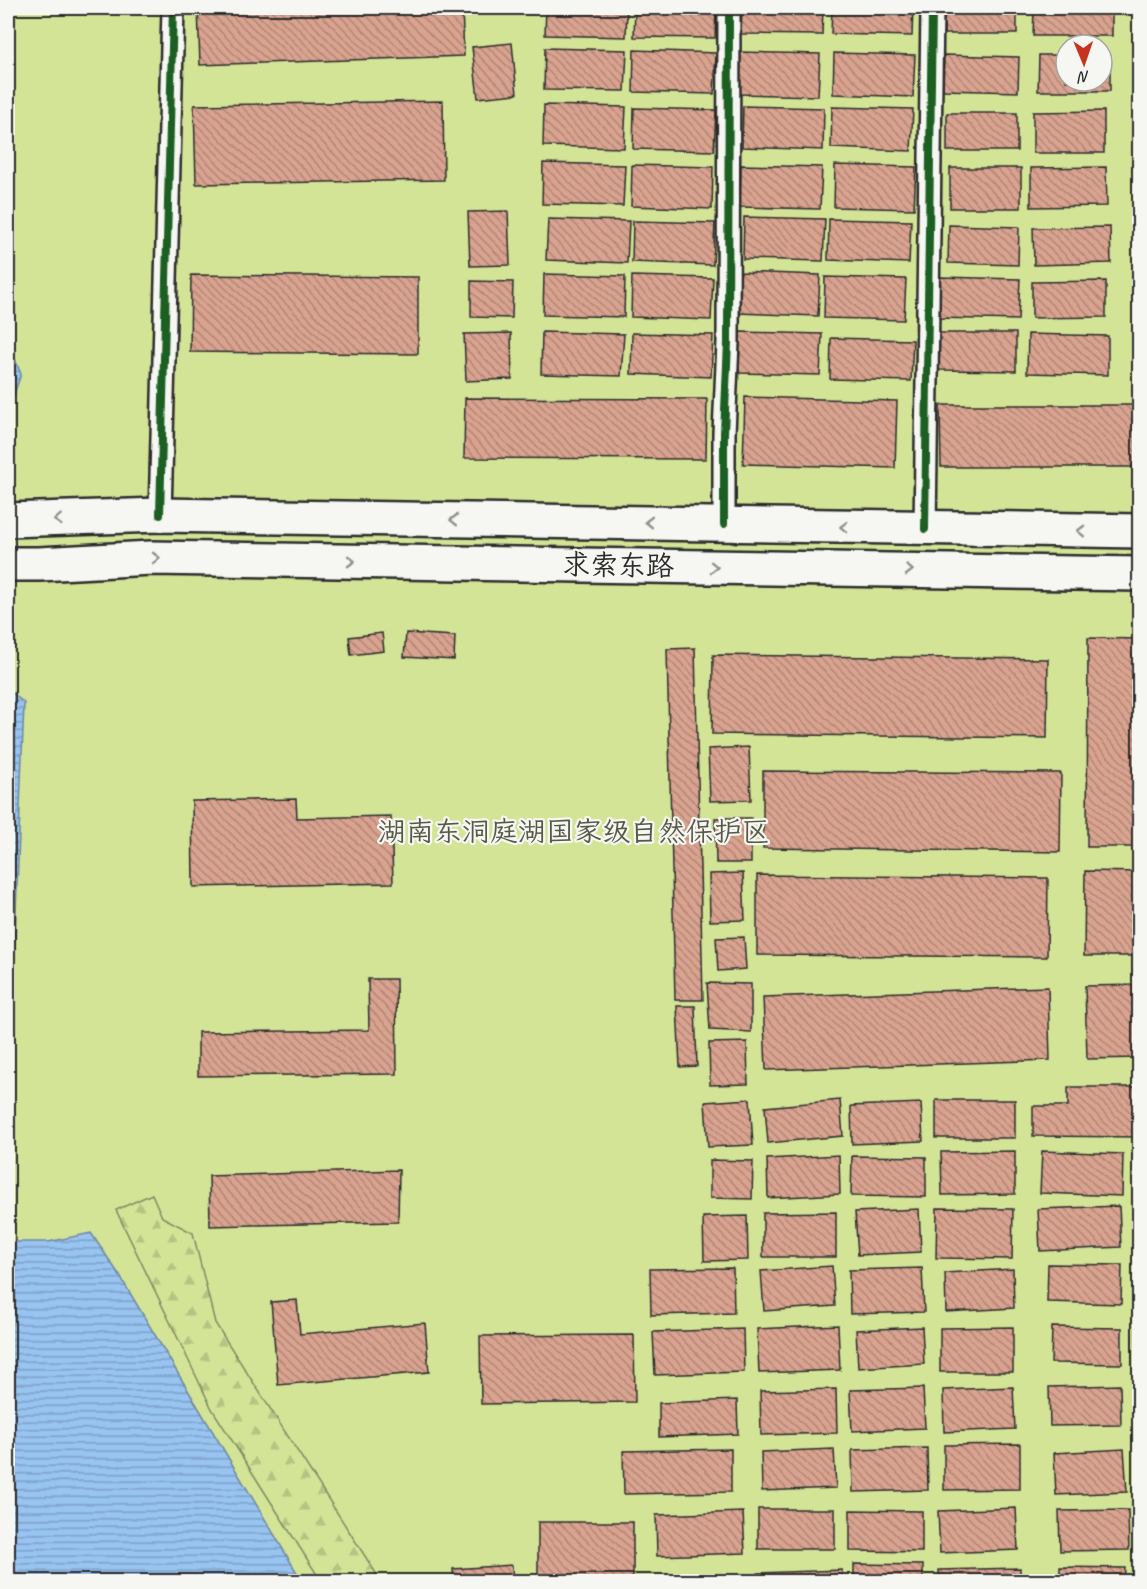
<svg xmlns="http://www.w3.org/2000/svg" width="1147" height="1589" font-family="Caveat,'LXGW WenKai TC',sans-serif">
<defs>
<pattern id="forest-firs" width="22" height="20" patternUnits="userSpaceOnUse" patternTransform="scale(1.5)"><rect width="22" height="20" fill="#d3e497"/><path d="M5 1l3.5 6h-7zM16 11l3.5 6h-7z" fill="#b5c482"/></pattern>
<pattern id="water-rules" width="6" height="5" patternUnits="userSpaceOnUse" patternTransform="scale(1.5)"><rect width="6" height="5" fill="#98c4f2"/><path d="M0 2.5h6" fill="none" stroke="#7c9fc4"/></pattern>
<pattern id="building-back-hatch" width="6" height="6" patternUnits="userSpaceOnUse" patternTransform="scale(1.5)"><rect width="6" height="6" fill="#d9a390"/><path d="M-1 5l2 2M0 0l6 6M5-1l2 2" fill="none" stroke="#b08576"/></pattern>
</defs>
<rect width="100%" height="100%" fill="#f6f6f2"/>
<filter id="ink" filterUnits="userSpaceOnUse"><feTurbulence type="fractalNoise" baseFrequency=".0167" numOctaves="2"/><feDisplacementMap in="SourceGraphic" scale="12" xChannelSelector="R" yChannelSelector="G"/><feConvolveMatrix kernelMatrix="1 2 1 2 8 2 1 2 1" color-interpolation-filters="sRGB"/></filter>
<g filter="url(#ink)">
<path fill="#d3e497" stroke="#7f8861" stroke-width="1.5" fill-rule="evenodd" d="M8,8h1131v1573l-1131,1zM1066,45h36v36h-36z"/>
<path fill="url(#forest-firs)" stroke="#7f8861" stroke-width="1.5" d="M152,1194l10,23 31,16 22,90 166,258h-60l-109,-172 -96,-199z"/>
<path fill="url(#water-rules)" stroke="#6c87a2" stroke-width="1.5" d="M8,342l13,32 -8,23 -5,2z
M8,689l16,14 -16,419z
M91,1233l27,40 184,308h-294v-339h40z"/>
<path fill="url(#building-back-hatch)" stroke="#2b2b2b" stroke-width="1.5" d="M198,8h264l2,48 -264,9z
M546,8h81l-1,29 -81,-2z
M635,8h81l-1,30 -81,-1z
M742,8h81l-1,27 -81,-1z
M832,8h81l-1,28 -81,-2z
M944,8h73v26h-73z
M1034,8h78v28h-79z
M512,43l5,51 -39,4 -6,-51z
M545,48l82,2 -2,41 -81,-1z
M634,50l82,3 -2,41 -81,-2z
M739,52l81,2 -2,42 -80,-2z
M834,53l81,2 -2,42 -80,-3z
M944,55l75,2 -1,35 -75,-2z
M1039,55h27v26h36v-26h8v36h-72z
M443,101l1,79 -248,4 -2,-79z
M544,105l82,2 -2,41 -81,-2z
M743,106l81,2 -1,42 -81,-3z
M832,107l81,2 -2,42 -80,-3z
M634,108l82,2 -2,41 -81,-2z
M1104,111v42h-71v-41z
M947,113h70v38h-70z
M543,163l82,2 -2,41 -81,-2z
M632,165l81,2 -1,42 -81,-3z
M741,165l81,2 -2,42 -80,-2z
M835,165l81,2 -2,42 -80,-2z
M1106,167l1,39 -76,1v-39z
M950,168h71v40h-71z
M508,211l2,54 -40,1 -2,-54z
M744,217l81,2 -2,42 -80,-2z
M548,219l81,2 -2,42 -81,-3z
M829,219l82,2 -2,42 -81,-3z
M633,221l82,2 -2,42 -81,-3z
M949,225l70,2 -1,38 -70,-2z
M1110,227l1,36 -77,2 -1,-37z
M738,272l82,3 -2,41 -81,-3z
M544,274l81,2 -1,41 -81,-2z
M191,275l227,2v77l-228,-2z
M632,276l81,2 -2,42 -80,-3z
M825,277l81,2 -2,41 -80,-2z
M939,277l81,2 -2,41 -80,-2z
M471,281l42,1 -1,36 -41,-1z
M1106,281v36l-74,1v-36z
M542,332l82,2 -3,42 -80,-2z
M740,332l82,2 -2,41 -81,-2z
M511,333l1,46 -46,2 -2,-47z
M632,333l81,2 -2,42 -80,-3z
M939,333h77v38l-77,-1z
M1028,334l80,2v39l-81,-2z
M831,338l82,2 -2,41 -81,-2z
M745,397l152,4 -2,67 -152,-4z
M465,398l242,1 -1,60 -242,-1z
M940,405h200v62h-199z
M382,633l2,18 -33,4 -2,-18z
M406,633l49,3 -1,24 -50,-3z
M1088,638l52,1v208h-53z
M695,648l8,352h-28l-8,-351z
M713,655l335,4 -1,79 -335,-4z
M749,747l2,53 -41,1 -2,-52z
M763,771l298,2 -1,79 -297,-4z
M296,799l1,19 94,-2 2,67 -200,4 -1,-86z
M715,818h36v45h-35z
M1085,871l55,1v84h-56z
M743,873l2,47 -35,1 -1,-47z
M757,875l291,3 -1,79 -290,-2z
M744,937l2,32 -28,2 -2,-33z
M368,979h28l1,95 -199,2v-44l171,-2z
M707,983l44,1v48l-41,-2z
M1140,985v73l-53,1 -2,-73z
M1048,987l2,73 -284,10 -3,-73z
M677,1006h18l2,60 -17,1z
M747,1042l1,42 -38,1 -1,-42z
M1068,1087h72v50l-107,-1v-30h35z
M750,1099l3,46 -45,2 -3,-45z
M840,1100l3,36 -75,7 -3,-36z
M936,1100h79v38h-79z
M921,1103l2,38 -71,3 -1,-38z
M1015,1151v43l-73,1 -1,-43z
M1042,1151l81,3 -1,42 -82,-3z
M839,1155l1,39 -72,4 -1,-39z
M1136,1155h4v44h-1z
M852,1156l74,1v40l-75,-1z
M710,1160l43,1 -1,38 -42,-1z
M399,1170l-1,52 -188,4 -1,-50z
M1119,1206l2,41 -81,4 -2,-42z
M937,1208l76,1 -1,50 -76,-1z
M919,1209l2,43 -63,3 -3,-43z
M1137,1209h3v41h-2z
M836,1212v45h-73v-44z
M747,1216l1,44 -44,1 -1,-44z
M1048,1264l74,1 -1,39 -74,-2z
M1136,1265h4v45h-3z
M832,1266l3,40 -71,5 -3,-40z
M733,1268l1,45 -83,2 -1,-46z
M922,1268l2,44 -74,2 -1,-44z
M1013,1269l1,39 -68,4 -1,-39z
M297,1300l3,34 125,-11 4,49 -151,13 -7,-83z
M838,1325l2,45 -81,3 -2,-44z
M1136,1325h4v40h-3z
M922,1327l2,37 -66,4 -2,-38z
M1013,1327v45h-73v-44z
M1052,1327l70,1v36l-71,-1z
M743,1329l1,43 -89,3 -2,-43z
M634,1335l1,67 -154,2 -1,-68z
M1120,1385l1,40 -71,1 -1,-39z
M1013,1387l2,42 -71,3 -1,-42z
M923,1388l2,40 -73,3 -2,-41z
M836,1389l1,44 -76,2 -1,-44z
M737,1400l1,34 -79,3v-34z
M1020,1444v45l-76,1v-45z
M927,1448l1,42 -75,2 -1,-42z
M731,1449v43l-107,2 -1,-43z
M834,1449l2,39 -74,3 -1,-39z
M1124,1449l3,43 -71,3 -2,-42z
M1016,1508l2,42 -78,3 -2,-42z
M758,1509h77v40h-77z
M850,1510l72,1v41l-72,-1z
M1128,1510l1,40 -69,1 -1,-40z
M743,1512l2,41 -88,3 -1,-41z
M538,1522h95v60h-95z
M854,1564l69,1v17h-69z
M512,1565l1,17h-59l-1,-13z
M1060,1567l65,1 -1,14h-64z
M1020,1568v14h-80l-1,-12z
M842,1570v12h-83l-1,-9z"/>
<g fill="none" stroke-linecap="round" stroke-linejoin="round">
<g stroke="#2b2b2b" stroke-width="26">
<path id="street" d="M160,515l13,-507
M724,524v-91l4,-91 1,-334
M925,529l7,-521"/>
</g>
<g stroke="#2b2b2b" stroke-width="38">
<path id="primary" d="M8,520l152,-5 980,16
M8,564h31l112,-6 989,16"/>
</g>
<use href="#street" stroke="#f6f6f2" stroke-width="21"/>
<use href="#primary" stroke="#f6f6f2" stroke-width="33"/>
<g stroke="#f6f6f2" stroke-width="11">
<path id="cycleway" d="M160,515l13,-507
M724,524v-91l4,-91 1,-334
M925,529l7,-521"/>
</g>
<use href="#cycleway" stroke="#1b5e20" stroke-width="8"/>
</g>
<defs><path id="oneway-chevron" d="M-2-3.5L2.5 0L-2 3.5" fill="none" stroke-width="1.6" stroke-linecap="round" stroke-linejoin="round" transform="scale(1.5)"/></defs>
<g stroke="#90908e">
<use href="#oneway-chevron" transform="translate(58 520) rotate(177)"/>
<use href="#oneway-chevron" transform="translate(454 520) rotate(-179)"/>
<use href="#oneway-chevron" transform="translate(649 522) rotate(-179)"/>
<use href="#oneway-chevron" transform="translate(844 527) rotate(-179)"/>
<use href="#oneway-chevron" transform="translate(1081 531) rotate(-179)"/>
<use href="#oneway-chevron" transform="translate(156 558)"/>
<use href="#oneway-chevron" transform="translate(351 561) rotate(1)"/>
<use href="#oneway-chevron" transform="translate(714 567) rotate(1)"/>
<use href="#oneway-chevron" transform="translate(909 570) rotate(1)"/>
</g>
</g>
<g text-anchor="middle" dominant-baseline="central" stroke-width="4.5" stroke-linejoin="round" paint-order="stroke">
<g font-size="28" fill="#2b2b2b" stroke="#f6f6f2">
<text transform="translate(618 565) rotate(1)">求索东路</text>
</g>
<g font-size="28" fill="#555946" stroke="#f6f6f2">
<text x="574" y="831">湖南东洞庭湖国家级自然保护区</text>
</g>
</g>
<rect width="1147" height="1589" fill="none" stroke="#f6f6f2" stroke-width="30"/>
<rect x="15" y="15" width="1117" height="1559" fill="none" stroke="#2b2b2b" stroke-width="2" filter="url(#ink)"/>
<g transform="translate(1084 63) rotate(178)"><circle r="28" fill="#f6f6f2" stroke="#a5a5a2" stroke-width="1.5"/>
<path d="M0-4.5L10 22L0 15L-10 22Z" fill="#c8321e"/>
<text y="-9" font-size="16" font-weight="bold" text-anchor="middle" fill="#2b2b2b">N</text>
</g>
</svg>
